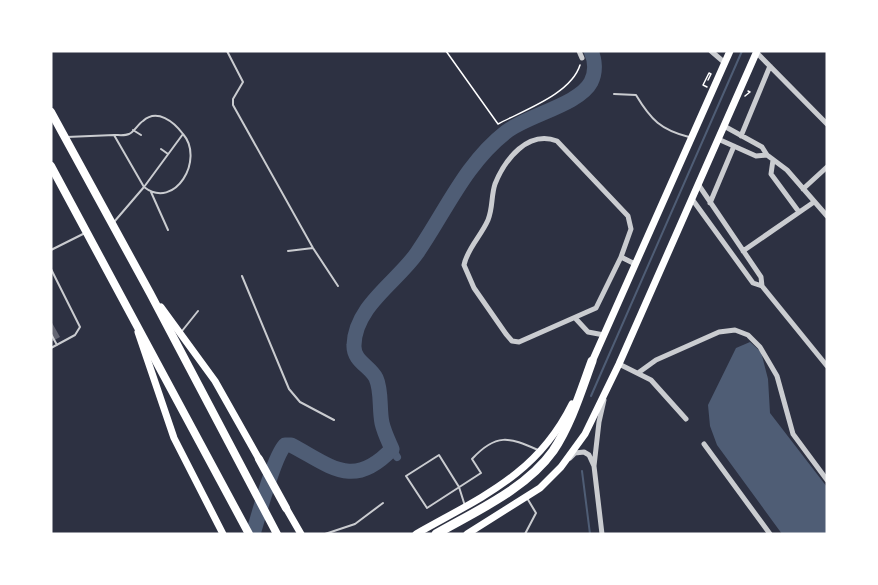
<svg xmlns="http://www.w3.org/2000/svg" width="878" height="585" font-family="Quicksand,sans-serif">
<rect width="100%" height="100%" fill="#2d3142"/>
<path fill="#4f5d75" d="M750,342l11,10 7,27 2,34 57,74v45l-3,2h-42l-65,-89 -7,-19 -2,-21 28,-57z"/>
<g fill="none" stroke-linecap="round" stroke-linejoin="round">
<path stroke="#4f5d75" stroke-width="2" d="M591,396l151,-345
M582,471l8,63"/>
<path stroke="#4f5d75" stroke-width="8" d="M392,449l5,8"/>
<path stroke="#4f5d75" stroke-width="15" d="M253,534c6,-19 20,-76 32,-89h6c40,21 62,45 101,4 -4,-9 -8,-17 -10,-26 -3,-14 0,-32 -6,-45 -6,-12 -23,-17 -22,-33 1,-39 43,-63 63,-92 29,-42 48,-89 89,-121 21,-17 73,-27 85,-50 5,-10 4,-22 0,-31"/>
</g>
<path fill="#626471" d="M51,321l9,16 -9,5z"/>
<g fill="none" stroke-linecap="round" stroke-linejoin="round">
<path stroke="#fff" stroke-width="1.5" d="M446,51l52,73c26,-14 73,-30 82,-59
M707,87l-4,-2 6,-12 2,1 -3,6
M745,96l5,-4 -2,-1"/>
<path stroke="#caccd0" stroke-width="2" d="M227,51l16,31 -10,17v6l80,143 25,38
M614,94l22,1c15,25 25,35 53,42
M133,130l8,5
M114,135c5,0 11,1 15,-1 5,-2 9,-10 14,-13 14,-13 31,1 40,13l-39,53c31,24 61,-28 39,-53
M67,137l47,-2 30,52 -30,35
M161,149l7,5
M151,192l17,38
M51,250l34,-17
M288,251l25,-3
M51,269l29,58 -5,8 -24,13
M242,276l47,113 11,13 34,18
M182,331l16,-20
M51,334l6,11
M465,506l-6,-19 -20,-32 -33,21 21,32 54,-35 -9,-14c24,-26 37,-22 66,-9
M325,534l30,-10 28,-21
M525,534l11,-21 -9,-15"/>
<path stroke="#caccd0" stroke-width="5" d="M579,51l3,7
M711,51l14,12
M756,52l71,72
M724,126l38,21 5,8 20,15 40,46
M741,136l29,-70
M718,139l38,17 11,-1
M773,160l-2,14 28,38
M698,184l63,93 1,9
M803,189l24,-22
M692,199l61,84 9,3 65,80
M710,203l24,-57
M743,251l71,-49
M621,257l-25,51 -77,34 -7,-1 -6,-7 -32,-46 -10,-23c3,-16 17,-29 24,-45 5,-12 3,-24 7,-36 10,-25 33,-54 62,-43l71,75 3,13 -10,28 14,7
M576,319l12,13 16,3
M619,364l32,16 35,39
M638,373l18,-13 63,-28 16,-2 13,5 12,12 17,29 16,58 34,46
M704,444l66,90
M570,458l5,-5 9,-1 5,3 5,11 5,-44 5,-22
M594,466l8,68"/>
<path stroke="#fff" stroke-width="7" d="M161,307l54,74 44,78
M138,332l36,106 49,96
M591,364l139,-313
M286,508l15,26
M416,534c65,-37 121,-59 156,-130
M467,534l73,-46 21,-21 24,-33 34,-70 138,-313"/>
<path stroke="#fff" stroke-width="8" d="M51,112l99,181 127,241
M51,166l198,368
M259,459l27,49"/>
<path stroke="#fff" stroke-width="9" d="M436,534c40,-23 90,-45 117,-83 18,-27 28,-60 39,-90"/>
</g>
<rect width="878" height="585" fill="none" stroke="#ffffff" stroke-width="105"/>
</svg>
